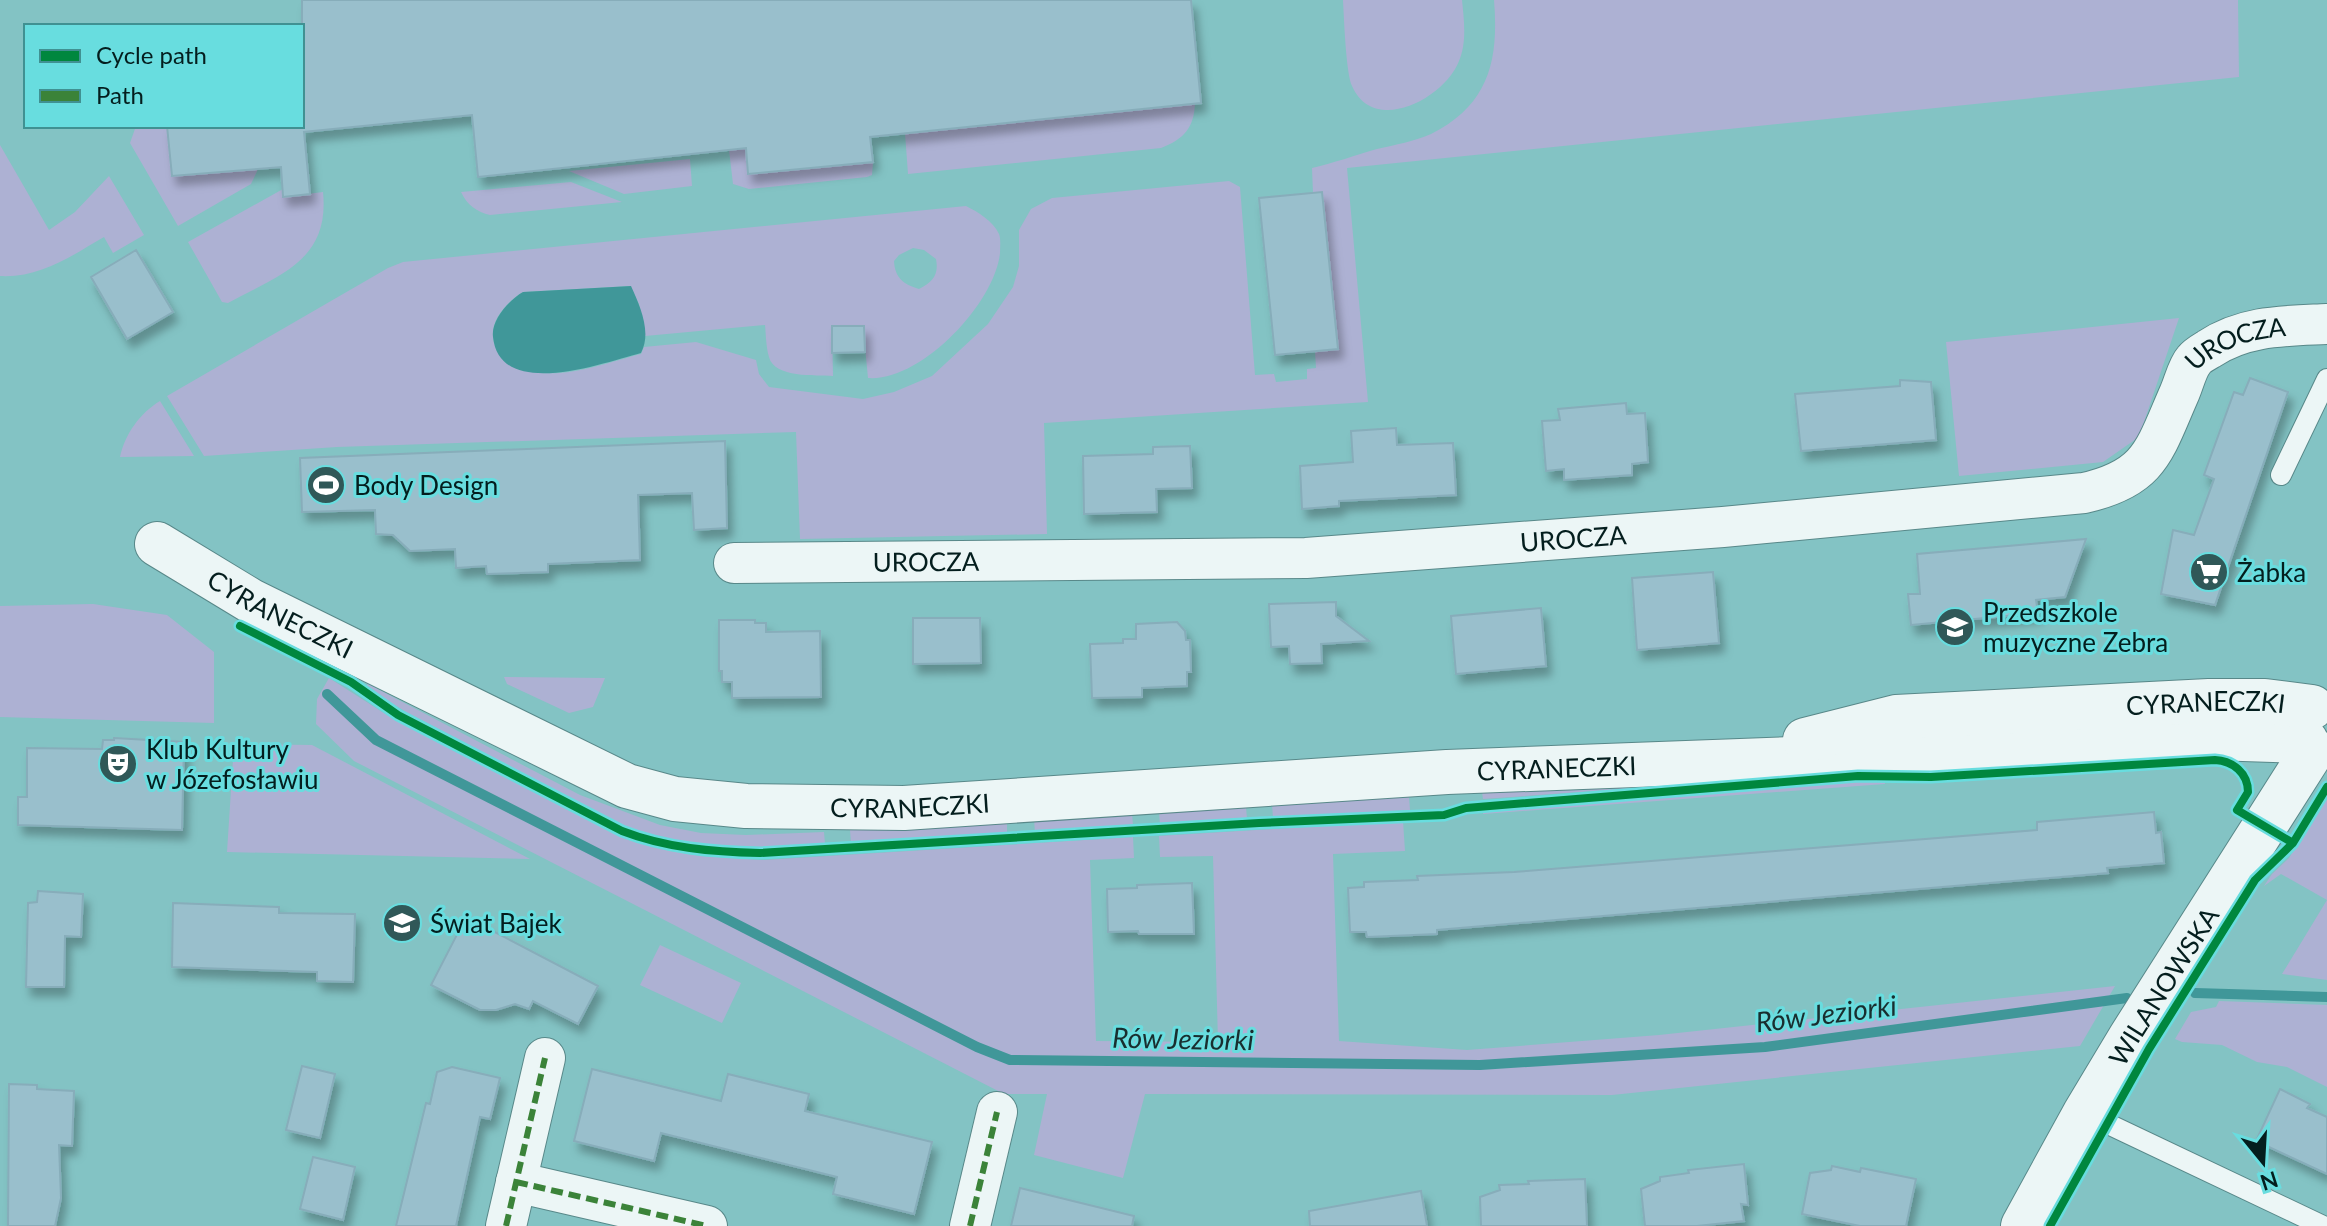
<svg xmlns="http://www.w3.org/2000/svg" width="2327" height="1226" font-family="Lato,sans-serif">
<defs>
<filter id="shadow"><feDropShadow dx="5" dy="9" stdDeviation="4" flood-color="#0004"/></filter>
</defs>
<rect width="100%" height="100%" fill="#83c3c4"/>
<path fill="#adb1d3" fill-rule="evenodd" d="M1343,0h119c2,20 5,42 -3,61 -14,37 -85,75 -107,25 -6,-13 -8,-68 -9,-86z
M1494,0h744l1,77 -892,91 21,234 -324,21 3,111 -247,5 -4,-107 -459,15 -133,9 -37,-60 221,-128 15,-6 563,-56c12,6 27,15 33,28 2,5 1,13 1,19 -5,50 -79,129 -132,125l-5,-52h-31l1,50c-17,-1 -59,2 -64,-19 -3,-10 -3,-22 -4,-32l-120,11 -6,-32 -9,-18 -107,6c-14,8 -32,27 -30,44 1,15 8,23 20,29 39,20 88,-1 128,-11l3,-7 52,-5 60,18 3,14 10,13 94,12 31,-7 38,-16 56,-52 25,-37 6,-21v-36l12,-21 21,-11 177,-17 11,6 15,188 19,-1 2,8 31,-3v-10l9,-1 -1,-17 23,-3 -16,-155h-9l-1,-25c22,-5 44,-13 65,-19 18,-4 38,-8 54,-15 58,-29 68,-74 63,-134zM913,248l11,2 12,9c3,16 -3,23 -17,30 -16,-5 -24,-11 -25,-28l5,-6z
M1195,103c-1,25 -11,36 -34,45l-253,26 -3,-41z
M136,126h31l5,50 72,-6 16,-5 -9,19 -73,42 -48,-83z
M0,145l49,85 26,-18 34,-36 35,59 -31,18 -9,-16c-33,19 -63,41 -104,39z
M746,149l3,25 124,-12 -1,13 -5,2 -118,12 -16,-5 -4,-34z
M690,159l2,27 -68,8 -55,-23z
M571,182l51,20 -132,13c-13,-3 -23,-10 -29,-23z
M283,189l1,8 39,-5c7,69 -44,83 -95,111l-6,-1 -34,-60z
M2179,318l-40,119 -36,25 -144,14 -13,-134z
M160,401l34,55 -74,1c5,-23 20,-44 40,-56z
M93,604l74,11 47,37v71l-214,-6v-111z
M504,677l101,1 -12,29 -24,6 -62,-29z
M329,678l58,37 231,119 52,17 31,5 63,4 369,-23 1,21 -44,2 6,181 122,1 -5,-186 -53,1 -1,-21 244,-15 2,30 -72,3 6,187 128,9 192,-15 456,-49 -35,60 -468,49 -467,-1 -22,84 -89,-23 13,-61h-43l-650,-333 -38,-37 1,-25z
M368,684l212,111 80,30 41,8 45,2 78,-3 1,12c-67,4 -133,7 -197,-16l-222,-116 -41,-25z
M234,744l78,1 218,114 -303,-7z
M1874,771l-391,28 -1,-7z
M1884,779l1,5 -402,30v-5z
M1409,797l1,13 -137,8 -1,-14z
M2327,797v183l-45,-6 45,-74 -46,-26 -17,12 8,-12 17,-16z
M1246,807l1,12 -87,6 -1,-13z
M1132,813l1,13 -98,7 -1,-14z
M1007,820v14l-156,9 -1,-13z
M660,945l81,38 -19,40 -82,-38z
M2219,1001l108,4v82l-40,-20 -30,-5 -35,-17 -40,-3 -7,-3 16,-27 25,-5z"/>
<path fill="#409799" d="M631,286c9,20 21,46 10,67 -38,10 -141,48 -148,-16 -2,-17 16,-37 30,-45z"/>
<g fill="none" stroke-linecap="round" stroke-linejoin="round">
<path stroke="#409799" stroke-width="10" d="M327,694l49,46 601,307 33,13 470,5 285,-18 362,-49
M2195,993l132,4"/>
</g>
<path fill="#99bfcc" stroke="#87adba" stroke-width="2" filter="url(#shadow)" d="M302,0h889l10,103 -331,34 3,25 -125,12 -2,-26 -268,29 -6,-62 -168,17 6,62 -27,3 -2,-30 -109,9 -5,-50h135z
M1322,192l16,157 -63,6 -16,-157z
M136,250l37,62 -46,27 -36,-62z
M832,326h32l1,26 -33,1z
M2250,378l38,14 -73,213 -54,-11 12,-64 21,5 20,-56 -10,-4 30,-83 9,3z
M1900,380l31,2 5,58 -135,11 -6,-57 105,-8z
M1626,403l1,11 18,-1 3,49 -16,2v11l-68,5v-11l-18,2 -4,-50 18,-1 -2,-11z
M1396,428l1,17 56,-2 3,52 -117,6v5l-37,3 -2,-43 53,-4 -2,-31z
M725,441l2,87 -33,2 -2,-37 -54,2 2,65 -92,4v8l-61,2 -1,-8 -30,2 -1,-19 -45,2 -17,-16 -17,-1 -1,-24 -73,2 -2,-54z
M1190,446l2,42 -36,1 1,23 -73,2 -1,-58 70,-2v-7z
M2086,539l-21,58 -29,3 2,13 -127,12 -3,-31h12l-3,-40z
M1713,572l6,71 -82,7 -5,-72z
M1336,602v14l33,25 -48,3 1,19 -32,1 -1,-18 -18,1 -2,-43z
M1541,608l5,58 -90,8 -5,-58z
M913,618h67l1,45 -68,1z
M719,620h36v3h11v9l54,-1 1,66 -89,1v-16h-10v-11h-3z
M1177,622l8,9 1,9h4l1,32h-4v14l-45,2v9l-50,1 -2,-54 33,-1v-4h13v-15z
M114,738l70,4 -2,88 -164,-5v-28h9v-49l75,1 1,-9h11z
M2154,812l2,21 5,-1 3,31 -57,5 1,5 -671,57v4l-70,3 -1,-5h-16l-2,-44 16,-1v-5l54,-2 -1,-4 97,-4 523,-42v-8z
M1192,883l2,51h-55l-1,-3 -30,1 -1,-43 30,-1v-3z
M38,891l45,3 -2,43 -16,-1 -1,51h-38l2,-84 9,-1z
M173,903l106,4v6l76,1 -2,68 -36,-1v-9l-145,-5z
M466,917l132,69 -20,38 -45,-23 -4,8 -14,-5 -19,6h-16l-49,-25z
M302,1066l33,8 -15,64 -34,-8z
M452,1067l48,11 -10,41 -10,-2 -24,109h-60l30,-123 4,1 7,-32z
M592,1069l129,32 7,-27 81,20 -4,17 127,31 -18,72 -81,-20 4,-17 -176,-44 -7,28 -80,-20z
M9,1084l28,1v4l37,2 -2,55 -13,-1 2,53 -6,28h-47z
M2280,1089l30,15 -3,4 20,9v57l-71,-33z
M313,1157l42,10 -12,53 -43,-11z
M1744,1164l4,41 -7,-1 3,17 -47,5h-52l-4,-37 19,-8v-4l29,-4 -1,-3z
M1832,1166l28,6 1,-4 55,11 -10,47h-46l-58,-12 8,-41 21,-3z
M1585,1179l2,47h-106l-1,-29 20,-7 -1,-5 30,-1 -1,-3z
M1020,1188l114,28 -2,10h-121z
M1421,1191l6,35h-117l-1,-15z"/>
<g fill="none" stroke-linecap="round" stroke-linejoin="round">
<g stroke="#588889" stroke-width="22">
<path id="service" d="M2281,475l46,-96
M2085,1113l238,113"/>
</g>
<g stroke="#588889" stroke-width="42">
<g id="minor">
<path id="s1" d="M734,563l572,-5 417,-31 361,-34c66,-15 70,-42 95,-99 5,-11 8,-26 15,-34 3,-4 10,-8 15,-11 36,-24 76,-23 118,-25"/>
<path d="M516,1182l191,44"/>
<path d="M506,1226l39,-168"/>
<path d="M970,1226l27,-114"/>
</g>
</g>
<g stroke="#588889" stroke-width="46">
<g id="tertiary">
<path id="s2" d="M157,544l94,57 376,185 48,13 71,7 158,2 543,-36 455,-17 311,-17 93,3"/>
<path id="s3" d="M1805,740l91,-23 313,-16h56l47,6"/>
<path id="s4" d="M2023,1226l62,-113 45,-75 183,-288"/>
</g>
</g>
<use href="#service" stroke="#ecf6f6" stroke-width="20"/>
<use href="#minor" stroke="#ecf6f6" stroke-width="40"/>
<use href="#tertiary" stroke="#ecf6f6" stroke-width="44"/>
<path stroke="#3b8339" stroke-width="6" stroke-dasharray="12 6" stroke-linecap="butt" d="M516,1182l191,44
M506,1226l39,-168
M970,1226l27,-114"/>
<g stroke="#68dddf" stroke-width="13">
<path id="cycleway" d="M240,626l111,56 47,33 224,116c44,17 91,21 138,22l499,-30 185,-8 22,-7 392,-32 73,1 284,-17c18,1 33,13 33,32l-11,18 56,33
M2050,1226l99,-177 106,-169 38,-37 34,-56"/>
</g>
<use href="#cycleway" stroke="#00873e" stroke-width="8"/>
</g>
<defs>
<g id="stadium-disc" transform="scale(2)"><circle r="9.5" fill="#305858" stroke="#68dddf"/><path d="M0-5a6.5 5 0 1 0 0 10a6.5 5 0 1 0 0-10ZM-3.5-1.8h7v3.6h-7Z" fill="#fff"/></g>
<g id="supermarket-disc" transform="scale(2)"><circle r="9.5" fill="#305858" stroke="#68dddf"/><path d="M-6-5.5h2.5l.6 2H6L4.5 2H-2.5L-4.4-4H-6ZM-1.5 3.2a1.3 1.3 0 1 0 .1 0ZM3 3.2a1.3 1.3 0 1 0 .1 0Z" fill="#fff"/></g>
<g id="school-disc" transform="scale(2)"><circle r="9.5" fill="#305858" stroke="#68dddf"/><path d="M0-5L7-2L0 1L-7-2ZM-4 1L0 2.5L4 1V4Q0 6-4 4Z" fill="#fff"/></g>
<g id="theatre-disc" transform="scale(2)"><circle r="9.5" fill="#305858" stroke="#68dddf"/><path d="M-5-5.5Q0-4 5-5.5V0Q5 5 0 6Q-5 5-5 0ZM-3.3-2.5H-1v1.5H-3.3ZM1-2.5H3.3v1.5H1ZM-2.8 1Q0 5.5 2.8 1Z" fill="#fff"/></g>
</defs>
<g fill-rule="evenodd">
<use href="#stadium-disc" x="326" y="485"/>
<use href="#supermarket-disc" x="2209" y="572"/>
<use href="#school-disc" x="1955" y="627"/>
<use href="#theatre-disc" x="118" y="764"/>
<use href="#school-disc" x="402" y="923"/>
</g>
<g text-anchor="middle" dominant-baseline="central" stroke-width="6" stroke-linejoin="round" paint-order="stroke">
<g font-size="26" fill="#041e1e" stroke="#68dddf">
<text stroke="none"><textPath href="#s1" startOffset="1582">UROCZA</textPath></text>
<text stroke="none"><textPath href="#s1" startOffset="840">UROCZA</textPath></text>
<text stroke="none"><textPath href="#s1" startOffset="192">UROCZA</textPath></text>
<text stroke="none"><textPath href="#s2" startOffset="142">CYRANECZKI</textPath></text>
<text stroke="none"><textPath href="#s3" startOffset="404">CYRANECZKI</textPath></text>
<text stroke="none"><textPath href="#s2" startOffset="1462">CYRANECZKI</textPath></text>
<text stroke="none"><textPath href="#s2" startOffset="814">CYRANECZKI</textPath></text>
<text stroke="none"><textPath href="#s4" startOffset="278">WILANOWSKA</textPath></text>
</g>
<g font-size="26" fill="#041e1e" stroke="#68dddf" text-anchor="start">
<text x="354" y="485">Body Design</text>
<text x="2237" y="572">Żabka</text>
<text x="1983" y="612">Przedszkole<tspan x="1983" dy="30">muzyczne Zebra</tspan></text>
<text x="146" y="749">Klub Kultury<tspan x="146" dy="30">w Józefosławiu</tspan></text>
<text x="430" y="923">Świat Bajek</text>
</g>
<g font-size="28" font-style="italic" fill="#192e2f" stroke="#68dddf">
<text transform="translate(1826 1013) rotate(-7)">Rów Jeziorki</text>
<text transform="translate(1183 1038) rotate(1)">Rów Jeziorki</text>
</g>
</g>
<rect x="24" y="24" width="280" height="104" fill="#68dddf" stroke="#409192" stroke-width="2"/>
<rect x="40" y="50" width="40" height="12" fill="#00873e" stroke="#409192" stroke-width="2"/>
<text x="96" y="64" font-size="24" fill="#041e1e">Cycle path</text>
<rect x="40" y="90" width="40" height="12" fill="#3b8339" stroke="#409192" stroke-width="2"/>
<text x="96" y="104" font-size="24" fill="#041e1e">Path</text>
<g transform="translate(2263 1162) rotate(162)" stroke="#68dddf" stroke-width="6" paint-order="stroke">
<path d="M0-6L14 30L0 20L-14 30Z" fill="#041e1e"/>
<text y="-12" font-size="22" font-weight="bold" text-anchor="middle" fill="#041e1e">N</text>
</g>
</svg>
